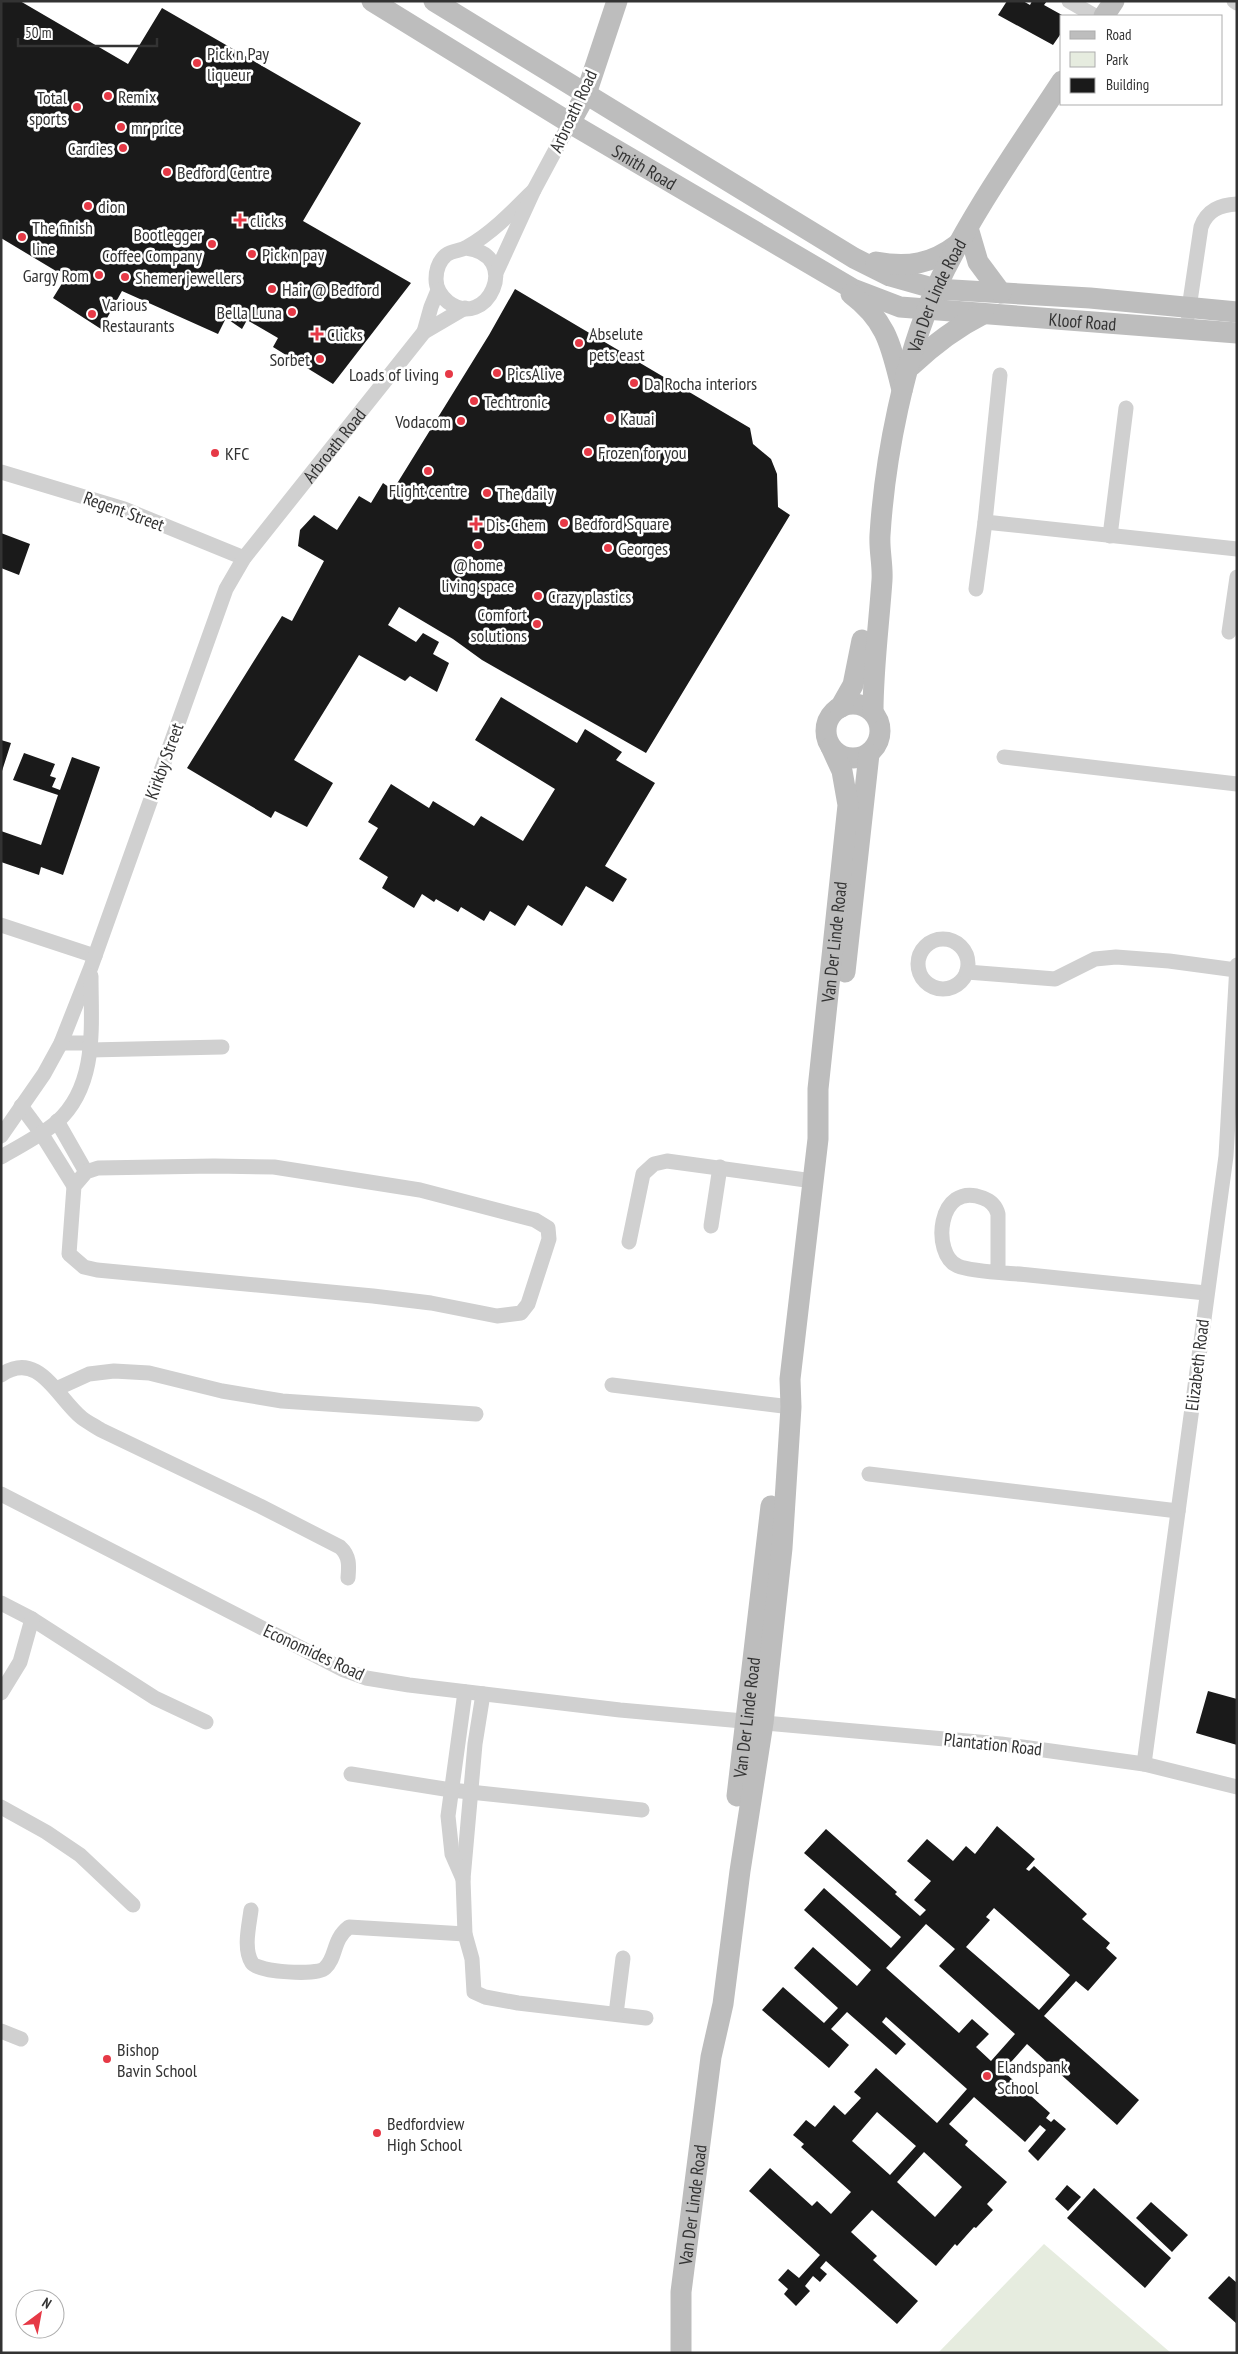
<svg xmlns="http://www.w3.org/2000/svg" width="1238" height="2354" font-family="'PT Sans Narrow',sans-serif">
<rect width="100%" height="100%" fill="#fff"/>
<path fill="#e6ecdf" d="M1044,2244l127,109h-233z"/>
<path fill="#1a1a1a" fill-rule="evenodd" d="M1,1h19l108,63 34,-56 199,115 -58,98 108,62 -78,101 -60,-37 5,-9 -31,-18 -5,9 -16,-11 -8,16 -96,-43 -21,38 -48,-31 13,-21 -65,-39z
M1007,1h16l7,4 2,-4h15l-3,4 18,10v17l-9,13 -55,-30z
M515,289l235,139 3,16 18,15 6,15 1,33 12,8 -144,238 -164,-93 -29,-21 -54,-32 -11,18 28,17 7,-9 16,9 -6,12 16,9 -12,29 -27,-16 -5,5 -46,-26 -65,105 39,23 -26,44 -32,-16 -4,7 -84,-50 95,-152 10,5 32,-60 -26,-15 2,-16 14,-15 23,15 22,-34 12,7 12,-20 10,7 96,-155z
M1,533l29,11 -11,31 -18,-7z
M501,697l76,46 8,-14 37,23 -6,8 39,23 -50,83 22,13 -14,23 -27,-16 -24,40 -34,-21 -13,21 -25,-15 -6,10 -23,-14 -3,5 -22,-13 -2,3 -12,-8 -8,14 -32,-20 6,-11 -29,-18 19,-31 -10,-6 23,-38 38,24 4,-7 41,25 7,-10 42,25 32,-52 -80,-49z
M1,740l10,3 -9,28h-1z
M24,753l31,11 -5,12 6,2 -4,9 8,3 12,-33 28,10 -37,108 -22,-8 -2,8 -38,-13v-31l40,14 17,-50 -45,-15z
M1208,1691l29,8v46l-41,-12z
M997,1826l38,33 -9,10 3,2 5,-5 53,48 -5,5 28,24 -4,5 11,10 -29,33 -12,-10 -32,35 95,84 -22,25 -90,-81 -24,27 47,42 -4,5 5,4 3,-3 12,10 -28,32 -10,-10 18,-21 -6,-5 -15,17 -51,-45 -25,27 19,17 -3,4 42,37 -20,22 6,6 -17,18 -2,-1 -17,19 -2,-2 -19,22 -64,-56 -21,22 26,24 -4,4 45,41 -21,23 -71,-63 -6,7 7,6 -7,8 -7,-6 -8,10 5,5 -14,15 -12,-12 4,-5 -10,-9 10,-11 11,9 21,-23 -71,-64 21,-23 42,38 5,-5 14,13 20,-22 -50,-45 3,-3 -11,-9 13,-15 9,7 19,-22 11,10 16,-17 -7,-6 22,-24 61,55 30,-34 -81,-72 -4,5 24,22 -10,11 -49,-43 -16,17 18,16 -20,23 -67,-58 21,-23 41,36 14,-15 -44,-40 19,-21 44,39 14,-16 -67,-60 20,-22 67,60 10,-11 -97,-84 22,-24 71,63 -2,2 25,22 6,-6 -12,-10 17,-19 -24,-20 20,-22 26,22 13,-15 9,8zM994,1908l76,67 -31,35 -73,-63 24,-27 -4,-3zM926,1924l29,25 -16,17 76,68 -24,27 -15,-14 13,-13 -17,-15 -13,14 -73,-65zM877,2112l39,34 -26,29 -38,-34zM924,2152l38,35 -27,30 -38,-35z
M1067,2185l14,12 -13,14 -13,-12z
M1094,2188l77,70 -26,30 -78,-70z
M1151,2202l37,33 -16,17 -36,-34z
M1229,2276l8,7v41l-29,-26z"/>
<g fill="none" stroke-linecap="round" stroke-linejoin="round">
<g stroke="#d0d0d0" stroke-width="15">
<path d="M1069,1l26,15"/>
<path d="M1234,1l3,2"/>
<path d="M466,248c57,7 21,84 -18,54 -7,-6 -12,-14 -12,-23 0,-9 3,-18 10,-24 7,-5 15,-4 21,-8 25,-14 47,-37 67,-57"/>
<path d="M496,273l38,-83 36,-67"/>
<path d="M1188,315l13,-88c6,-17 19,-22 36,-23"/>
<path d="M424,332l7,-25 7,-17"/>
<path d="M1,472l123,37 120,49"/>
<path d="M985,522l252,27"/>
<path d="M1110,536l16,-128"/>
<path d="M976,589l9,-67 15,-147"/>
<path d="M1229,632l8,-55"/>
<path d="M1004,757l233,27"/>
<path d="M1,925l94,31"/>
<circle cx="943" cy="964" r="25"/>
<path d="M967,972l88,7 40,-20 21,-2 53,4 67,9"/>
<path d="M61,1043h29"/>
<path d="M90,1050l132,-3"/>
<path d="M21,1106l20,27 33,53"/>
<path d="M57,1121l29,51"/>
<path id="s1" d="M1,1136l43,-62 17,-31 30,-76 135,-378 18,-31 180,-226 41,-24"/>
<path d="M1,1157c19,-11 39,-21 56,-35 41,-37 34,-96 34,-146"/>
<path d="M214,1166l60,1 146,23 115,30 13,8 1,11 -21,65 -7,9 -24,3 -66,-13 -58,-7 -276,-26 -13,-3 -15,-13 5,-68 12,-14 12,-4z"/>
<path d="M711,1226l9,-59"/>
<path d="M629,1242l14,-68 11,-10 13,-3 146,20"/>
<path d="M998,1272v-58c-2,-8 -7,-13 -15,-16 -46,-18 -52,57 -25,68 13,6 54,7 71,9 59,6 118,12 177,18"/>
<path d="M1,1375c38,-26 56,23 81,43 5,4 13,8 19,12l159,76 80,41c10,9 9,19 8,31"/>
<path d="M612,1385l179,22"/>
<path d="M56,1389l33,-15 25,-3 35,2 73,18 60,10 194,13"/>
<path d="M869,1474l309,37"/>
<path d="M1,1494l343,176 22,8 43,7 211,25 381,34 143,20 93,23"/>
<path d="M1,1603l31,16 123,79 51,24"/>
<path d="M1,1693l19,-31 12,-43"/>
<path d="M483,1694l-8,50 -12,135 2,55 7,25 2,33 11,5 33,6 128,15"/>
<path d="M1144,1764l82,-608 11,-191"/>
<path d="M351,1774l100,16 191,20"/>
<path d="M1,1807l45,25 34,23 53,50"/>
<path d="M463,1879l-11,-25 -4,-38 17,-124"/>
<path d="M251,1910c-2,16 -8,39 1,53 6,9 65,13 73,5 12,-11 7,-28 24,-41l116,7"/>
<path d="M616,2014l7,-56"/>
<path d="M1,2031l20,8"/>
</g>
<g stroke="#bdbdbd" stroke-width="21">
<path id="s2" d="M372,1l198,122 283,166 47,18 337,26"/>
<path d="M434,1l420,257 36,18 46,13 154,9 147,14"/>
<path d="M1104,16l10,-15"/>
<path d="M570,123l16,-29 31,-93"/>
<path d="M968,228l10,34 23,31"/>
<path d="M876,262c32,6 56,2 82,-18"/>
<path d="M851,294c37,28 40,53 51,96"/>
<path d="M911,366c22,-21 44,-38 72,-52"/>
<circle cx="853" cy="731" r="27"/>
<path d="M840,708l13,-23 9,-45"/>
<path id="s3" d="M873,712c0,-44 6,-88 9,-132 1,-15 -3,-30 -2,-45 5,-79 24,-175 56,-247 34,-73 82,-140 126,-207"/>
<path d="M845,972l24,-218"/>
<path id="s4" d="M737,1796l34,-290"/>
<path id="s5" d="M681,2353v-61l30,-235 12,-53 17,-133 23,-148 19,-175 9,-141 -1,-28 28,-240v-50l30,-284 -6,-34 -11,-24"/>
</g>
</g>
<g fill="#e63946" stroke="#fff" stroke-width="2">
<circle cx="197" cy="63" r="5"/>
<circle cx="108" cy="96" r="5"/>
<circle cx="77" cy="107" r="5"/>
<circle cx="121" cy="127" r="5"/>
<circle cx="123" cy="148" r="5"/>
<circle cx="167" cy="172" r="5"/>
<circle cx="88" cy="206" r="5"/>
<path d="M237.5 212.5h5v5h5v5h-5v5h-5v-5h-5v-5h5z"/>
<circle cx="22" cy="237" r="5"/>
<circle cx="212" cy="244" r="5"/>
<circle cx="252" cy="254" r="5"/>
<circle cx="99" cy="275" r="5"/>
<circle cx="125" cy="277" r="5"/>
<circle cx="272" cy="289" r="5"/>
<circle cx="292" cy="312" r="5"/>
<circle cx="92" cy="314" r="5"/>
<path d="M314.5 326.5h5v5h5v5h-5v5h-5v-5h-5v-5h5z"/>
<circle cx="579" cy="343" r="5"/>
<circle cx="320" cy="359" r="5"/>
<circle cx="497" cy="373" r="5"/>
<circle cx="449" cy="374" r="5"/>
<circle cx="634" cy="383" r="5"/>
<circle cx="474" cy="401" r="5"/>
<circle cx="610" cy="418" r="5"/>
<circle cx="461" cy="421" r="5"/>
<circle cx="588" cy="452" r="5"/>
<circle cx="215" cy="453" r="5"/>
<circle cx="428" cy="471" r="5"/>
<circle cx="487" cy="493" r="5"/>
<circle cx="564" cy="523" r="5"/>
<path d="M473.5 516.5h5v5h5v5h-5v5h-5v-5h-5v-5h5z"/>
<circle cx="478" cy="545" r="5"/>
<circle cx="608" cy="548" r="5"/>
<circle cx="538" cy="596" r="5"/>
<circle cx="537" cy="624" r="5"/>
<circle cx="107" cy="2059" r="5"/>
<circle cx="987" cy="2076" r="5"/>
<circle cx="377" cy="2133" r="5"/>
</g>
<g text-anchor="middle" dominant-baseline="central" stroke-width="5" stroke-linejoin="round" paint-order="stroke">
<g font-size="18" fill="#333" stroke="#fff" text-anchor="start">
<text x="207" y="53">Pick n Pay<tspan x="207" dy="21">liqueur</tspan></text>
<text x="118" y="96">Remix</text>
<text x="67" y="97" text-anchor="end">Total<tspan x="67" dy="21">sports</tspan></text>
<text x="131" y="127">mr price</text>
<text x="113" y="148" text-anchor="end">Cardies</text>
<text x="177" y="172">Bedford Centre</text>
<text x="98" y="206">dion</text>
<text x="250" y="220">clicks</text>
<text x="32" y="227">The finish<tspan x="32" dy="21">line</tspan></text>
<text x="202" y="234" text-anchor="end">Bootlegger<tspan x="202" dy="21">Coffee Company</tspan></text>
<text x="262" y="254">Pick n pay</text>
<text x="89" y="275" text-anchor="end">Gargy Rom</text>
<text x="135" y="277">Shemer jewellers</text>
<text x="282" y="289">Hair @ Bedford</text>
<text x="102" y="304">Various<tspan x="102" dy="21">Restaurants</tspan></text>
<text x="282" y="312" text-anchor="end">Bella Luna</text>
<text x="589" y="333">Abselute<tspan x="589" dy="21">pets east</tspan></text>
<text x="327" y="334">Clicks</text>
<text x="310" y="359" text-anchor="end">Sorbet</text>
<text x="507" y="373">PicsAlive</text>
<text x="439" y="374" text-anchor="end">Loads of living</text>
<text x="644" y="383">Da Rocha interiors</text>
<text x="484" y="401">Techtronic</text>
<text x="620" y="418">Kauai</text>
<text x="451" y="421" text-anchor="end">Vodacom</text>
<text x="598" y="452">Frozen for you</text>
<text x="225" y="453">KFC</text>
<text x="428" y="490" text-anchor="middle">Flight centre</text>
<text x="497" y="493">The daily</text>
<text x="574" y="523">Bedford Square</text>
<text x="486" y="524">Dis-Chem</text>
<text x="618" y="548">Georges</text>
<text x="478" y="564" text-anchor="middle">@home<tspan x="478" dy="21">living space</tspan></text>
<text x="548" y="596">Crazy plastics</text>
<text x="527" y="614" text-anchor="end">Comfort<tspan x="527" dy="21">solutions</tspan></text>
<text x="117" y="2049">Bishop<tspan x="117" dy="21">Bavin School</tspan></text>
<text x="997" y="2066">Elandspank<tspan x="997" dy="21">School</tspan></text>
<text x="387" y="2123">Bedfordview<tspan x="387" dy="21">High School</tspan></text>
</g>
<g font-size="18" fill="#333" stroke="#fff">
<text transform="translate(573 111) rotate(-65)">Arbroath Road</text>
<text stroke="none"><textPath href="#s2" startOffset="319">Smith Road</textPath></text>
<text stroke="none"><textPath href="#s3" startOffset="425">Van Der Linde Road</textPath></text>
<text stroke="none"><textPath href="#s2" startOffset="794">Kloof Road</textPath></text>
<text stroke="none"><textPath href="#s1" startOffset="774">Arbroath Road</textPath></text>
<text transform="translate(124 511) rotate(20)">Regent Street</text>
<text transform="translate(164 761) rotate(-70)">Kirkby Street</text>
<text stroke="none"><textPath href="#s5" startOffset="1421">Van Der Linde Road</textPath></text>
<text transform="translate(1197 1365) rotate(-83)">Elizabeth Road</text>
<text transform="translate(314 1652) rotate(25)">Economides Road</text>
<text stroke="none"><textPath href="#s4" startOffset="79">Van Der Linde Road</textPath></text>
<text transform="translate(993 1744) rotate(6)">Plantation Road</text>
<text stroke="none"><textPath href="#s5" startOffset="149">Van Der Linde Road</textPath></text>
</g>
</g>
<rect width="1238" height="2354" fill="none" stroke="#333333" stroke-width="5"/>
<rect x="1060" y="15" width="162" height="90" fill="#ffffff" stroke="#adadad"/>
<rect x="1070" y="31" width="25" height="8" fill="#bdbdbd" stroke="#adadad"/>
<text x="1106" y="40" font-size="15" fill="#333333">Road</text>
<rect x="1070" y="52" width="25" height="15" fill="#e6ecdf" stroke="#adadad"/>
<text x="1106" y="65" font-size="15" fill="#333333">Park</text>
<rect x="1070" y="78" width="25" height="15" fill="#1a1a1a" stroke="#adadad"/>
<text x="1106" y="90" font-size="15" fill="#333333">Building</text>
<g transform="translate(40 2314) rotate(32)"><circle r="24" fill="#ffffff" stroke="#adadad"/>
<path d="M0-4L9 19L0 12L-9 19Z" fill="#e63946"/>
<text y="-8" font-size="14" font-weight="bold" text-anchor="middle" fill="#333333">N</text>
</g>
<path d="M18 38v8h139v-8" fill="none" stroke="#333333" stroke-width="2.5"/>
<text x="25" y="38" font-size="15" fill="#333333" stroke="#ffffff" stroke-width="4" paint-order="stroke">50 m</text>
</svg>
